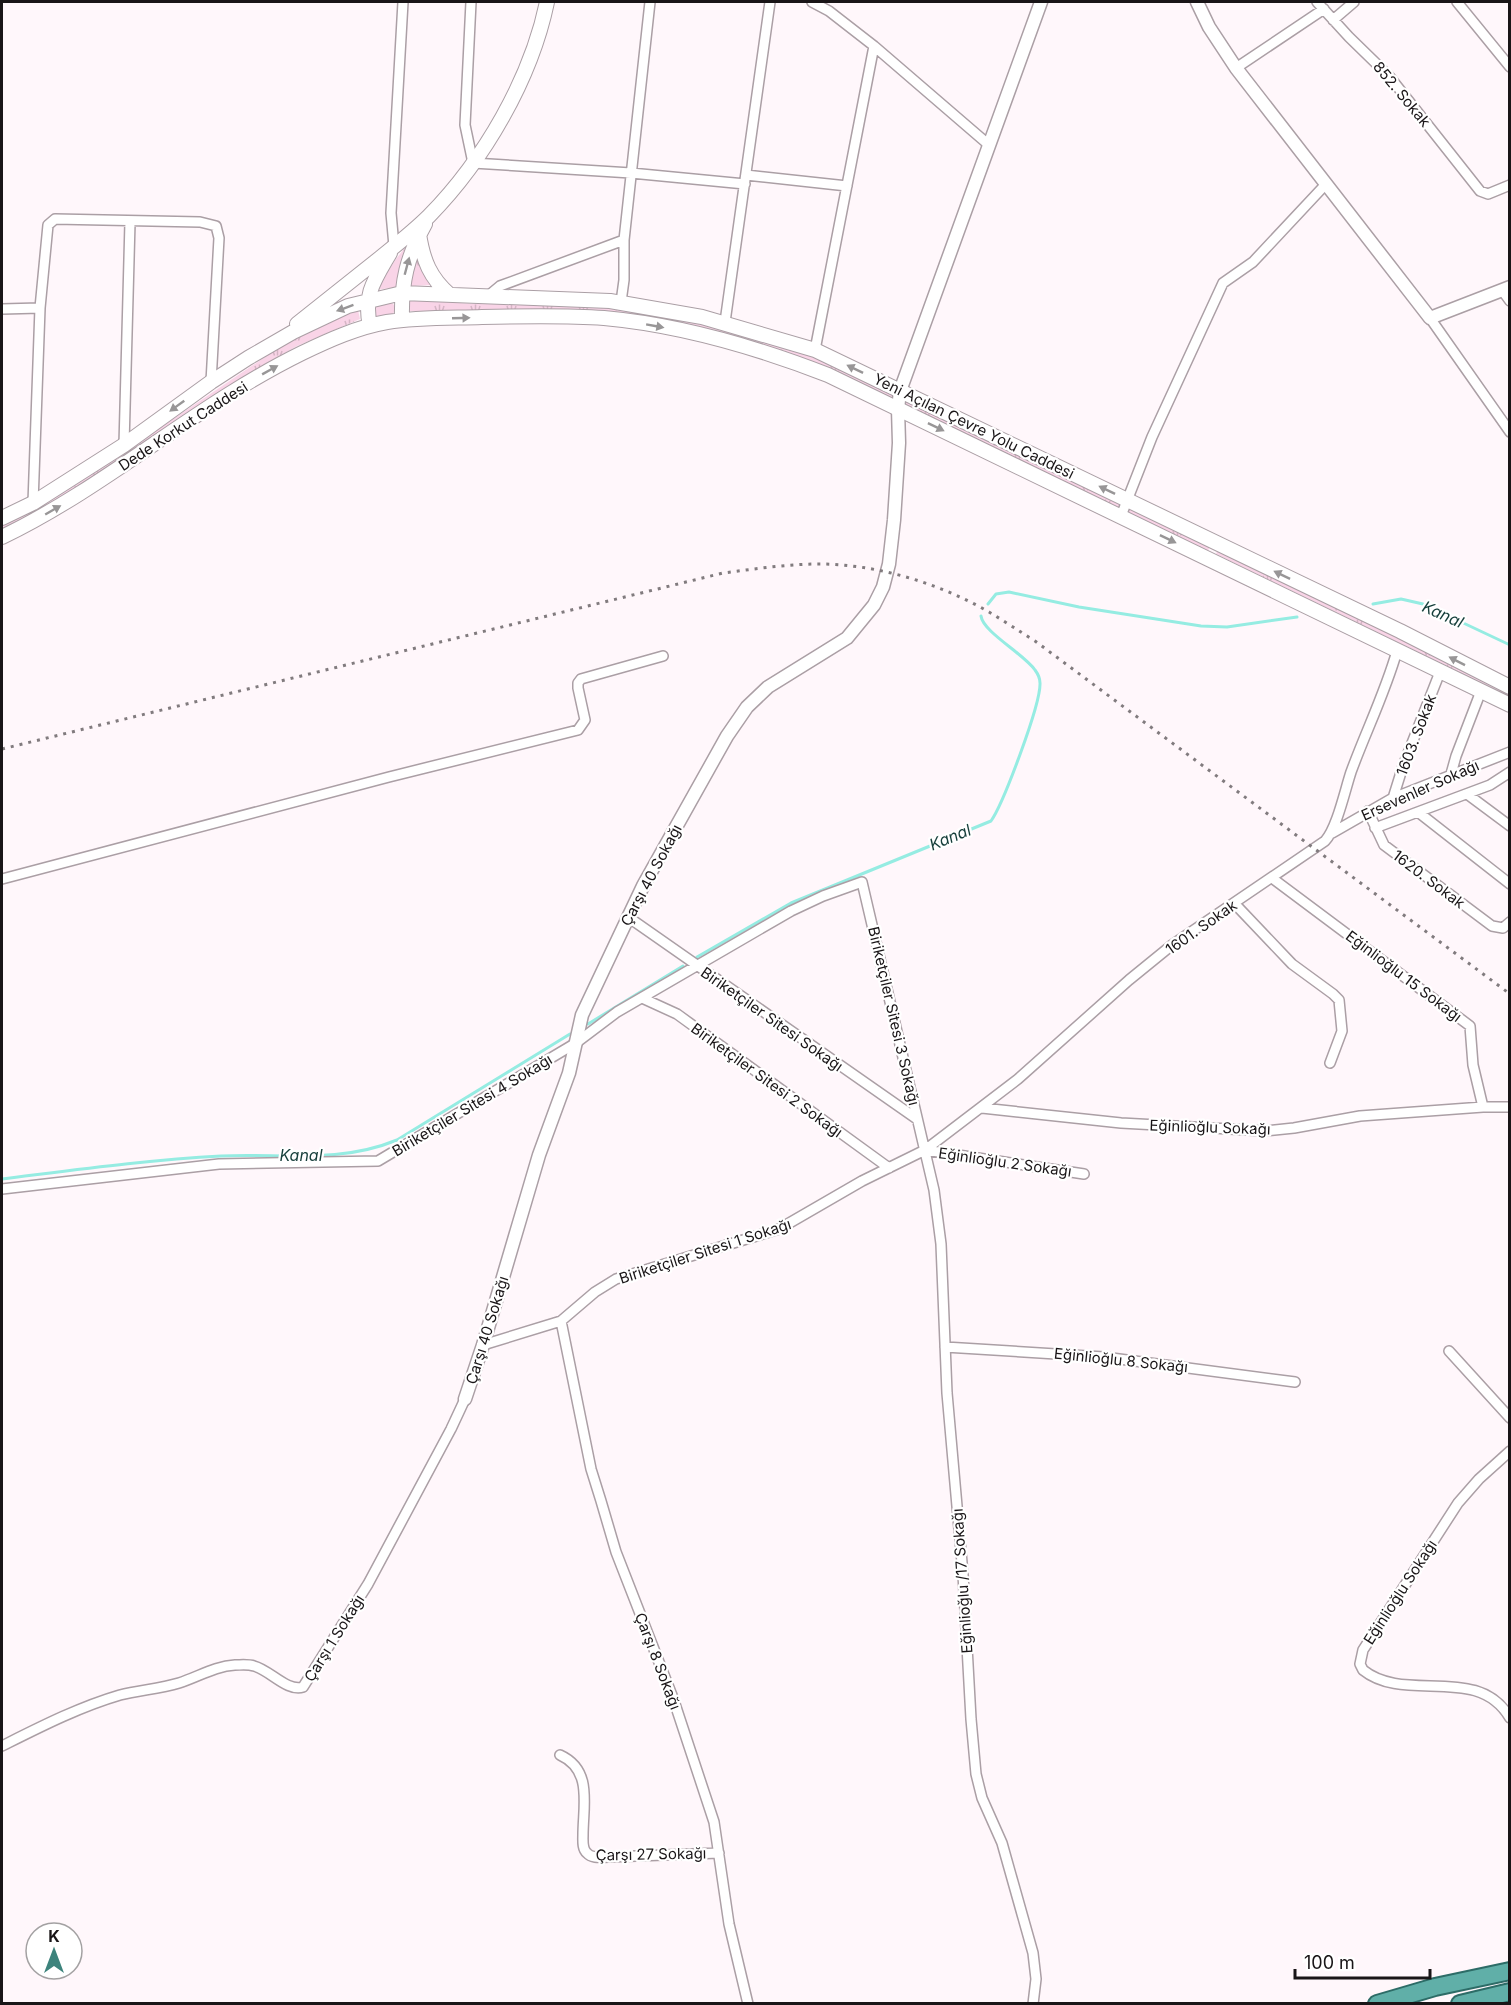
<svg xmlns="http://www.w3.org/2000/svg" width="1511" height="2005" font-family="Inter,sans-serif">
<defs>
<pattern id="grass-tufts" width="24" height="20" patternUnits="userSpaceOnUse" patternTransform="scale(1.5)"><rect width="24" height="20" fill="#f9d4e7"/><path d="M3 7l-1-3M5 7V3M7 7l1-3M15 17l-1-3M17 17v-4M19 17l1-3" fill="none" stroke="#d5b5c5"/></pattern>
</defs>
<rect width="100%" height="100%" fill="#fff7fb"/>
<path fill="url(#grass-tufts)" d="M415,235l-18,52 -21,3 20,-31z
M415,258h4l13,27 -21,1 -2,-3z
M410,300l66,4 111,1 29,3 83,14 94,27 34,14 67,31 -4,5 -68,-33 -245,-55h-167z
M391,302l5,5 -3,7 -17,3 -3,-11z
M358,310l2,9 -63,27 -42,24 -172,116 -81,45v-5l47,-24 31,-20 188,-127 47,-28z
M904,399l217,106 -2,5 -218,-107z
M1131,508l79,38 -2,5 -80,-39z
M1218,549l291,141v6l-293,-142z"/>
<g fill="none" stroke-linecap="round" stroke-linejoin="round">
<path stroke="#95ece2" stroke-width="3" d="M988,604l8,-10 13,-2 70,15 122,19 26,1 70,-10
M1373,604l28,-5 22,5 87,41
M697,957l94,-54 200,-82c12,-17 50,-117 49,-138 0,-4 -2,-9 -5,-13 -11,-16 -52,-38 -54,-54
M588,1024l95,-58
M2,1179c73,-9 145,-19 219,-23 60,-3 118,8 176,-16l173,-106"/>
<g stroke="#ab9fa5" stroke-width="12">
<path id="minor" d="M471,2l-6,123 8,38 158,10 114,11
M812,2l17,9 45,35 115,99
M1317,2l32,35 40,39 91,115 8,3 22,-9
M1457,2l53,65
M1333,20l21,-18
M1236,68l88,-59
M746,175l101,11
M394,246l-3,-33 12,-211
M1502,290l8,11
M488,296l12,-10 124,-46 26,-238
M621,302l3,-22v-40
M2,309l38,-1
M1430,318l80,114
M725,322l45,-320
M815,350l59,-304
M124,445l6,-223
M33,503l7,-195 8,-83 7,-6 145,3 16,4 3,12 -8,144
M1121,516l31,-79 71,-154 30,-21 73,-78
M1451,774l5,-18 25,-65
M1467,794l43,32
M1393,798l10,-32 37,-94
M1368,811l16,34 108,81 11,2 7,-6
M1418,812l92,72
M1375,828l115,-43 20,-13
M1332,833l61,-35 117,-46
M1272,878l198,148 3,39 10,42
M2,879l387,-102 189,-47 7,-10 -7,-32v-5l3,-4 82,-23
M1234,903l58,61 41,30 6,6 3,31 -12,32
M628,917l289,202
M642,998l35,16 212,154
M982,1108l139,15 145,8 28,-3 66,-12 123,-9h27
M925,1150l159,24
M2,1189l217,-25 159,-3 198,-118 41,-31 174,-101 32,-15 39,-14 72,308 7,54 6,149 16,181 8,145 5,55 6,24 20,45 31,110 3,26 -3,25
M561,1321l30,148 10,32 15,51 57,146 41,124 15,102 19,80
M483,1345l78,-24 34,-29 21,-13 163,-50 83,-48 63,-31 93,-71 111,-99 43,-35 153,-104c12,-13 20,-51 26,-69 15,-41 34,-79 46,-121
M945,1347l159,10 191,25
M1449,1351l61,67
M1510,1451l-31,28 -21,24 -95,147 -3,14 3,6c42,34 115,-7 147,48
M2,1746c38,-19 77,-39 118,-51 19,-5 39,-6 59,-12 19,-6 36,-17 56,-18 6,0 13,-1 19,1 16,4 33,26 49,21l65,-103 83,-155 14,-30
M560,1755c33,15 23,50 23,80 0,5 -1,14 4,18 5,6 15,4 22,4l110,-4"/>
</g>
<g stroke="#ab9fa5" stroke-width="15">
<path id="tertiary" d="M1197,2l12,25 27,41 194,250 80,-31
M465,1399l18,-54 56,-190 30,-82 13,-58 61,-129 84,-150 20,-29 21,-20 79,-49 27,-33 9,-18 6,-23 5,-44 5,-77 -1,-34 2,-18 141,-389"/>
</g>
<g stroke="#ab9fa5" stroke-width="16">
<path id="secondary" d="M419,234c4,26 11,44 31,61
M402,320c-1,-38 5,-63 23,-96
M297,324c28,-22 55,-44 83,-66 16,-13 34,-27 49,-42 55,-56 102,-137 118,-214
M370,326c-7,-32 5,-47 20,-73
M2,518l31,-15 91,-58 87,-63 37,-24 45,-26 55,-26 54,-13 208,8 92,16 113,33 585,281 110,56
M2,537c106,-51 194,-132 300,-184 27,-13 56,-26 85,-31 31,-5 64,-4 95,-5 41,-1 82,-2 122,1 77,7 152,29 224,57l682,330"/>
</g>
<g stroke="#2d6c67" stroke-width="20">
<path id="trunk" d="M1377,2004l58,-17 75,-16
M1460,2004l50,-12"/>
</g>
<use href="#minor" stroke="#fff" stroke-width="9"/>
<use href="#tertiary" stroke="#fff" stroke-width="12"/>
<use href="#secondary" stroke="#fff" stroke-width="14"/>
<use href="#trunk" stroke="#60afa8" stroke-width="16"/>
<path stroke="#817b7e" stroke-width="3" stroke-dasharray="3 6" stroke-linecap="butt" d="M2,749l721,-176c32,-4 64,-9 96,-9 57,0 120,19 170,48 15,9 30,19 46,29l475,353"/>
</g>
<defs><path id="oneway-solid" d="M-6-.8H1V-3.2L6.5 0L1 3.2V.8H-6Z" transform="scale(1.5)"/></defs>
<g fill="#989697">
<use href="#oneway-solid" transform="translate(407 266) rotate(-75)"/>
<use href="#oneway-solid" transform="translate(345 308) rotate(160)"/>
<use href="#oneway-solid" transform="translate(461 318) rotate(-2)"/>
<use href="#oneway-solid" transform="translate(655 326) rotate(10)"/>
<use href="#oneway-solid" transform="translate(855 369) rotate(-154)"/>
<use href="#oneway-solid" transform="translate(270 370) rotate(-29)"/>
<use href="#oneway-solid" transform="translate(177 406) rotate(144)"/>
<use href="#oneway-solid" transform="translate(936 427) rotate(26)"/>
<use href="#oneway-solid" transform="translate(1107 490) rotate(-154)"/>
<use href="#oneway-solid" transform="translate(53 510) rotate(-30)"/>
<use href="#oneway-solid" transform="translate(1168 539) rotate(26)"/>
<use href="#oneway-solid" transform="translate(1282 575) rotate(-154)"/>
<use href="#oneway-solid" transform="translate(1457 661) rotate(-153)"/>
</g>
<g text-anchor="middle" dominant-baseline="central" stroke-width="4.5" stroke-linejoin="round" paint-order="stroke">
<g font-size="15" fill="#191517" stroke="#fff">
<text transform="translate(1402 94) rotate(50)">852. Sokak</text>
<text transform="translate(183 426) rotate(-33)">Dede Korkut Caddesi</text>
<text transform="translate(974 426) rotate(26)">Yeni Açılan Çevre Yolu Caddesi</text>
<text transform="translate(1416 735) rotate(-69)">1603. Sokak</text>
<text transform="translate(1420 790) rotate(-24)">Ersevenler Sokağı</text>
<text transform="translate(651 875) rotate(-62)">Çarşı 40 Sokağı</text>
<text transform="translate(1429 879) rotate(37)">1620. Sokak</text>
<text transform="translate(1201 927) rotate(-35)">1601. Sokak</text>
<text transform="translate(1404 976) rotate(37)">Eğinlioğlu 15 Sokağı</text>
<text transform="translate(894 1016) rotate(77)">Biriketçiler Sitesi 3 Sokağı</text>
<text transform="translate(772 1019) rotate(35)">Biriketçiler Sitesi Sokağı</text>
<text transform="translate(767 1080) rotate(36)">Biriketçiler Sitesi 2 Sokağı</text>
<text transform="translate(472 1105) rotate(-31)">Biriketçiler Sitesi 4 Sokağı</text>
<text transform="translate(1210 1127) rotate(2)">Eğinlioğlu Sokağı</text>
<text transform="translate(1005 1162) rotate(8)">Eğinlioğlu 2 Sokağı</text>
<text transform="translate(705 1251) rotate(-18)">Biriketçiler Sitesi 1 Sokağı</text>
<text transform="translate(487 1330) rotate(-73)">Çarşı 40 Sokağı</text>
<text transform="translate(1121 1360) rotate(6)">Eğinlioğlu 8 Sokağı</text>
<text transform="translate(962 1581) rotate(-94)">Eğinlioğlu /17 Sokağı</text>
<text transform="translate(1400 1592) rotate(-57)">Eğinlioğlu Sokağı</text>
<text transform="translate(334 1638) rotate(-58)">Çarşı 1 Sokağı</text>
<text transform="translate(658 1661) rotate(69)">Çarşı 8 Sokağı</text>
<text transform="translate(651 1854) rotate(-1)">Çarşı 27 Sokağı</text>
</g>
<g font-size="16" font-style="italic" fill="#153e3a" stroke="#fff">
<text transform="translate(1443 614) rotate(24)">Kanal</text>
<text transform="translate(950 837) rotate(-22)">Kanal</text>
<text x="301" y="1155">Kanal</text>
</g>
</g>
<rect width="1511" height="2005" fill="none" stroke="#191517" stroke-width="6"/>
<g transform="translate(54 1951)"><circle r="28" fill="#ffffff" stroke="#a3a1a2" stroke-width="1.5"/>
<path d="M0-4.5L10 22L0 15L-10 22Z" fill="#3d837c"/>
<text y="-9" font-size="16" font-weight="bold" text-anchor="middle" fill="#191517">K</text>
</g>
<path d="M1295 1969v9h135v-9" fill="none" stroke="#191517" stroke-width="3"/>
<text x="1304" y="1969" font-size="18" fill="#191517" stroke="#ffffff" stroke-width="4.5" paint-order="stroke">100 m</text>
</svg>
